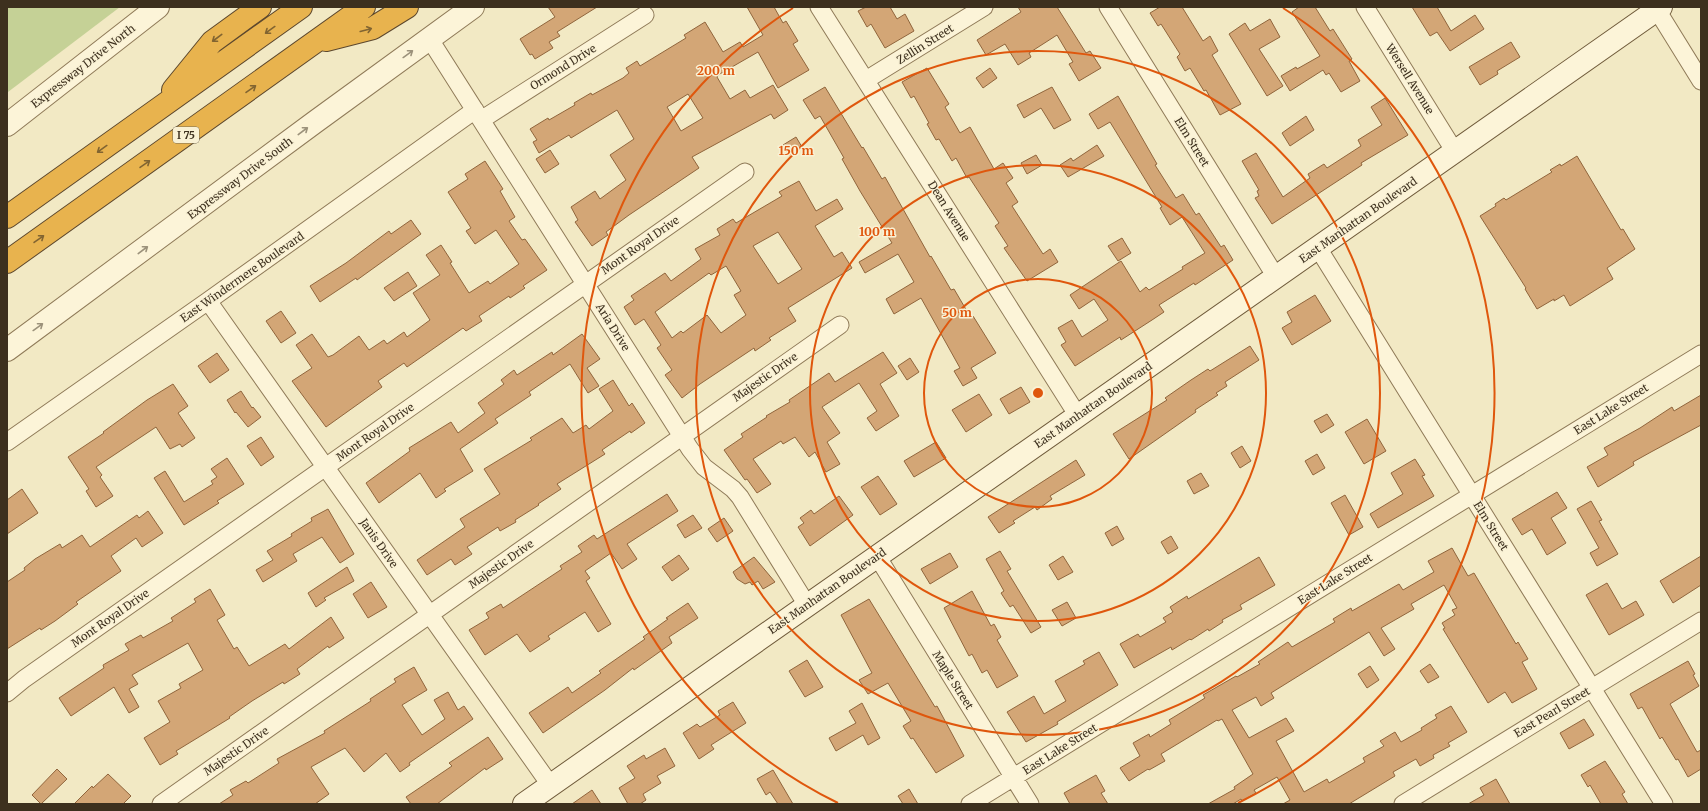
<svg xmlns="http://www.w3.org/2000/svg" width="1708" height="811" font-family="Merriweather,serif">
<rect width="100%" height="100%" fill="#f2e9c4"/>
<path fill="#c5d196" d="M7,7h113l-112,85z"/>
<path fill="#d3a676" stroke="#90653c" fill-rule="evenodd" d="M548,7h49l-40,25 3,4 -11,6 4,6 -18,11 -3,-5 -2,1 -10,-16 35,-22z
M747,7h27l9,16 3,-2 12,20 -5,3 16,26 -31,18 -20,-36 -40,23 -1,2 13,22 15,-9 5,8 23,-13 15,25 -14,9 -3,-5 -79,43 7,11 -70,47 -23,17 2,3 -16,11 -17,-24 3,-2 -7,-13 24,-16 5,8 26,-19 -16,-25 24,-16 -17,-29 -46,28 -2,-3 -30,18 -6,-11 4,-2 -7,-11 18,-11 1,2 26,-15 -1,-2 17,-10 1,2 31,-17 6,-5 -3,-5 11,-7 3,5 46,-28 -2,-3 21,-13 18,30 17,-10 3,5 20,-12zM688,94l15,24 -22,13 -14,-24z
M866,7h24l7,12 8,-5 9,17 -29,17 -14,-24 -4,3 -9,-16z
M1018,7h39l29,46 4,-2 11,17 -22,13 -10,-17 4,-2 -16,-27 -28,18 2,4 -13,8 -13,-21 -19,11 -9,-15 44,-28z
M1160,7h22l21,34 7,-5 8,15 -6,4 29,49 -21,11 -14,-25 -2,1 -14,-23 -5,3 -8,-14 3,-3 -19,-30 -3,2 -8,-13z
M1299,7h16l15,24 3,-2 19,30 -3,2 11,20 -19,11 -12,-19 -3,2 -3,-5 -33,21 -9,-15 15,-9 1,2 23,-13 -28,-44z
M1412,7h25l14,24 24,-16 9,14 -34,22 -13,-19 -7,4z
M1270,19l10,18 -21,12 24,37 -16,10 -38,-62 16,-11 5,8z
M1511,42l9,15 -23,14 1,3 -18,11 -11,-18z
M927,68l22,36 -4,3 15,26 10,-6 24,42 9,-6 10,15 -7,5 12,19 -6,4 31,48 7,-5 8,13 -31,19 -23,-33 4,-2 -13,-20 4,-3 -30,-46 -2,1 -11,-20 -4,3 -13,-22 -3,1 -9,-16 2,-1 -15,-27 -3,2 -9,-16z
M990,68l7,10 -14,10 -7,-10z
M825,87l37,61 1,-1 19,32 3,-2 45,80 1,-1 20,34 3,-1 17,29 2,-2 23,37 -25,15 6,10 -14,8 -9,-15 6,-3 -39,-70 -27,16 -8,-15 28,-17 -16,-28 -33,19 -6,-11 33,-19 -32,-52 -18,-32 2,-1 -24,-42 -5,3 -12,-19z
M1052,87l19,33 -17,9 -13,-21 -17,10 -7,-13z
M1118,96l39,68 -2,1 21,33 7,-4 13,21 3,-2 22,34 3,-2 9,15 -38,25 -1,-2 -35,22 5,7 -12,8 -31,20 -1,-3 -45,29 -14,-21 5,-3 -8,-14 14,-8 10,17 26,-17 -14,-21 -15,10 -9,-14 51,-34 19,31 6,-5 3,3 34,-21 -1,-2 23,-14 -23,-36 -12,8 -10,-17 2,-1 -52,-85 -12,7 -9,-15z
M1385,98l23,37 -47,28 1,2 -90,59 -17,-26 4,-2 -2,-5 2,-1 -17,-29 14,-8 27,44 27,-19 -2,-4 16,-10 3,4 34,-22 -3,-6 24,-15 -11,-18z
M1306,116l8,14 -24,16 -8,-13z
M796,137l6,10 -13,8 -6,-10z
M1097,145l7,11 -36,21 -8,-12 11,-7 2,3z
M550,150l9,14 -14,9 -9,-14z
M1036,155l6,10 -15,9 -6,-11z
M1577,156l44,74 2,-1 12,20 -28,19 6,11 -43,27 -6,-11 -10,6v-2l-17,10 -12,-20 1,-1 -46,-72 16,-10 -1,-2 9,-6 2,2 46,-28 -2,-2 10,-6 1,2z
M485,161l18,28 -3,2 15,26 -6,4 13,19 3,-1 22,31 -24,16 2,2 -15,10 -1,-2 -30,20 3,5 -16,10 -3,-3 -56,39 -3,-4 -26,18 4,6 -56,40 -34,-46 20,-13 -16,-23 16,-11 16,23 5,-2 26,-19 10,14 15,-10 3,4 17,-12 3,5 23,-17 -17,-27 27,-18 -14,-20 15,-10 11,17 -2,1 19,30 19,-12 2,3 29,-20 -23,-34 -21,14 -9,-13 5,-3 -23,-36 20,-13 -3,-5z
M799,181l17,30 21,-12 6,10 -28,17 19,31 8,-5 10,16 -64,40 8,13 -27,17 2,2 -16,11 -1,-3 -54,36 -18,14 -17,-23 7,-5 -15,-22 4,-3 -17,-26 -9,6 -11,-18 10,-7 -3,-4 34,-23 6,8 30,-22 -6,-10 25,-14 -3,-6 16,-10 3,4 46,-27 -3,-4zM778,232l24,37 -24,15 -25,-38zM726,266l15,25 -7,4 12,20 -25,18 -14,-18 -24,18 -2,-2 -9,7 -17,-26 54,-39 2,2z
M411,220l10,14 -64,46 -1,-2 -36,24 -10,-16 36,-23 43,-32 2,3z
M1122,238l9,15 -13,8 -10,-15z
M408,272l9,14 -23,15 -10,-13z
M1315,295l16,26 -39,24 -10,-17 10,-6 -5,-10z
M281,311l15,22 -15,10 -15,-22z
M582,334l18,25 -13,9 12,18 -11,7 -18,-29 -41,28 2,3 -36,24 3,4 -38,26 13,22 -29,18 2,2 -10,7 -16,-25 -41,30 -13,-20 44,-32 -1,-3 42,-26 7,11 27,-20 -7,-10 26,-19 -3,-4 13,-10 3,5 35,-23 1,3z
M1250,346l9,14 -34,22 2,4 -11,7 2,2 -23,15 1,2 -67,47 -16,-25 54,-34 -2,-2 26,-18 17,-11 2,2z
M883,352l14,21 -17,11 19,32 -23,15 -9,-13 10,-7 -18,-28 -37,24 18,26 -13,9 13,22 -14,8 -11,-20 -6,5 -14,-20 -12,7 -2,-3 -28,18 18,25 -14,9 -10,-14 -2,1 -21,-30 19,-13 -2,-3 26,-17 -1,-1 24,-14 -1,-2 40,-27 6,9z
M217,353l12,17 -19,13 -12,-17z
M910,358l9,14 -12,8 -9,-14z
M613,380l16,26 3,-3 13,20 -14,10 -1,-2 -28,19 3,4 -48,30 4,5 -23,15 1,1 -24,15 1,2 -16,9 -2,-4 -31,20 5,7 -17,11 -4,-6 -24,16 -10,-15 48,-33 -5,-8 40,-25 -16,-25 48,-29 -2,-2 32,-20 11,15 13,-8 3,4 24,-18 -14,-22z
M173,384l15,22 -10,7 17,25 -13,9 -2,-3 -10,5 -14,-22 -60,40 6,8 -2,2 13,19 -17,11 -10,-16 3,-2 -21,-32 36,-24 -1,-1 44,-32z
M1021,387l9,15 -21,12 -9,-15z
M241,391l11,17 1,-1 8,10 -13,10 -12,-15 -1,1 -8,-13z
M979,394l13,21 -26,17 -14,-22z
M1701,395v30l-50,27 -18,10 1,3 -36,22 -11,-20 21,-12 -4,-7 36,-20 32,-21 2,4z
M1327,414l7,11 -13,8 -7,-12z
M1367,419l19,32 -22,13 -19,-32z
M261,437l13,20 -13,9 -14,-20z
M936,442l10,16 -32,19 -10,-16z
M1242,446l9,15 -11,7 -9,-15z
M1317,454l8,14 -12,7 -8,-14z
M227,458l17,26 -27,17 2,2 -35,22 -30,-47 11,-7 19,31 29,-18 -2,-3 6,-4 -6,-8z
M1415,459l10,16 -3,1 12,20 -56,32 -8,-14 33,-20 -12,-21z
M1076,460l9,15 -35,21 2,3 -15,11 -2,-3 -22,14 2,2 -16,10 -11,-16z
M1201,473l8,13 -15,8 -7,-13z
M878,476l19,28 -17,11 -19,-28z
M22,489l16,24 -31,21v-34z
M1557,492l10,16 -16,10 15,25 -19,12 -15,-26 -10,6 -10,-16z
M667,494l11,17 -51,33 10,15 -15,10 -11,-16 -26,18 5,7 -4,3 25,43 -13,8 -13,-20 -37,24 2,3 -20,13 -13,-18 -32,21 -16,-25 20,-12 -3,-5 15,-9 2,4 59,-39 -2,-3 22,-14 -4,-6 16,-11 3,4z
M1345,495l18,32 -14,8 -18,-32z
M839,496l14,19 -43,31 -12,-19 6,-4 -4,-5 11,-8 3,4z
M1591,501l11,19 -3,1 19,33 -21,12 -7,-13 9,-5 -22,-39z
M328,509l26,45 -14,9 -18,-26 -29,17 4,7 -34,21 -7,-12 17,-10 -6,-9 25,-15 -1,-2 21,-13 -1,-3z
M148,511l15,22 -21,14 -6,-9 -25,18 10,15 -45,31 2,2 -23,17 -14,9 -1,-2 -33,21v-67l18,-12 -1,-2 11,-9 25,-15 2,4 20,-13 8,12 47,-32 2,3z
M693,515l9,13 -17,10 -8,-13z
M724,518l9,13 -16,11 -9,-13z
M1117,526l7,13 -12,7 -7,-13z
M1171,536l7,12 -10,6 -7,-12z
M1452,548l16,28 6,-3 42,71 2,-2 10,17 -6,3 15,27 -25,14 -7,-11 -17,11 -45,-74 2,-1 -3,-5 13,-8 -3,-5 5,-2 -13,-23 -33,19 3,5 -33,19 14,21 -11,7 -15,-24 -98,61 3,5 -13,8 -5,-9 -24,13 17,28 37,-20 8,13 -18,10 28,51 23,-13 2,4 36,-21 -2,-4 21,-12 -4,-5 15,-9 6,10 21,-12 -1,-2 16,-10 -2,-3 16,-9 16,26 -19,11 2,3 -17,9 1,3 -14,8 -4,-7 -23,13 2,4 -46,28h-66l7,-4 -13,-23 -23,13 2,3 -14,8 -1,-2 -8,5h-25l27,-15 -1,-2 19,-13 -31,-55 -4,2 -1,-1 -56,34 4,7 -16,9 -1,-1 -19,12 -9,-13 20,-12 -7,-13 16,-9 1,3 21,-13 -2,-4 36,-22 -2,-3 33,-19 1,1 23,-13 -2,-2 30,-20 4,5 43,-25 -2,-3 18,-11 1,3 47,-27 4,6 31,-18 -6,-11z
M1000,551l11,18 -4,2 34,56 -10,6 -18,-28 -3,2 -9,-14 3,-2 -18,-32z
M950,553l8,14 -28,17 -9,-15z
M679,555l10,14 -17,12 -10,-14z
M1063,556l10,16 -15,8 -9,-15z
M1701,556v29l-28,18 -13,-22z
M754,557l21,25 -12,7 -5,-8 -6,4 -2,-3 -5,2 -8,-5 -4,-7z
M1259,557l16,28 -35,20 2,4 -20,11 1,2 -14,9 -1,-2 -17,11 -1,-1 -18,11 -1,-3 -37,21 -14,-24 18,-10 2,3 26,-15 -3,-4 10,-6 -3,-5 17,-11 1,3z
M347,567l7,14 -30,17 2,2 -10,7 -8,-14z
M371,582l16,25 -19,11 -15,-24z
M1607,583l15,26 14,-8 8,14 -35,20 -23,-40z
M210,589l15,26 -8,5 17,29 3,-2 12,19 36,-22 4,5 42,-32 13,21 -15,10 -1,-2 -31,23 3,5 -16,10 -1,-2 -31,19 -23,16 1,1 -54,33 2,3 -18,11 -16,-27 26,-16 -12,-21 23,-13 -2,-4 24,-14 -15,-27 -56,32 6,9 -9,5 10,18 -10,6 -15,-26 -43,29 -12,-18 45,-30 -1,-3 26,-15 -4,-6 16,-9 2,3 30,-17 -2,-3 25,-16 -2,-3z
M972,591l19,35 3,-2 7,13 -4,3 21,36 -21,12 -10,-18 -5,3 -10,-19 -3,2 -25,-48z
M869,599l66,108 2,-1 27,50 -28,17 -23,-35 -2,1 -8,-13 8,-5 -23,-38 -20,11 -9,-14 13,-7 -31,-58z
M1067,602l9,16 -14,8 -10,-16z
M688,603l10,15 -29,19 3,6 -38,27 -1,-2 -28,22 -62,43 -14,-20 39,-26 4,6 29,-20 -2,-2 46,-32 -2,-2 25,-18 -2,-1z
M1099,652l19,33 -61,37 1,2 -32,18 -19,-30 27,-16 10,18 22,-13 -11,-20 30,-17 -2,-3z
M807,660l16,27 -18,10 -16,-26z
M1688,661l7,13 -2,1 6,11 -29,18 27,48 4,-2v19l-13,8 -10,-18 -2,1 -14,-23 -2,2 -18,-32 -4,2 -8,-15z
M1430,664l9,13 -11,6 -8,-12z
M1370,666l9,14 -12,8 -9,-14z
M414,667l13,23 -25,15 20,30 23,-16 -11,-19 14,-8 10,18 6,-4 9,13 -64,44 1,2 -10,7 -14,-19 -22,19 -19,-24 -34,19 18,27 -14,10h-96l14,-9 -3,-5 16,-9 2,2 31,-20 -2,-4 48,-26 -1,-2 47,-30 -1,-2 26,-17 -2,-3z
M733,702l13,21 -35,22 3,4 -15,10 -16,-26 14,-9 3,3 20,-12 -2,-4z
M862,703l18,35 -12,7 -5,-10 -27,16 -7,-13 27,-15 -7,-12z
M1584,719l10,16 -25,14 -9,-16z
M488,737l15,22 -17,11 -1,-2 -48,36h-26l-5,-7 46,-31 -3,-3z
M665,748l10,18 -18,10 4,7 -18,11 3,6 -6,4h-12l-9,-16 16,-10 -8,-12 17,-11 2,4z
M1605,761l20,31 -3,2 6,10h-27l-11,-19 -2,2 -7,-12z
M57,769l10,10 -26,25 -9,-9z
M773,770l20,34h-15l-8,-12 -4,3 -9,-16z
M108,774l23,22 -8,8h-49l18,-18 1,2z
M1096,775l9,16 -4,2 7,11h-38l-6,-11z
M1496,779l14,25h-42l16,-9 -4,-7z
M909,789l9,15h-15l-5,-8z
M592,790l9,14h-29z"/>
<g fill="none" stroke-linecap="round" stroke-linejoin="round">
<g stroke="#8f7a58" stroke-width="19">
<path id="minor" d="M819,7l259,409
M1108,7l168,270
M1365,7l90,145
M1657,10l44,71
M429,38l261,411 14,18 29,22 7,8 67,108
M866,80l118,-73
M481,120l164,-105
M1318,248l346,556
M208,301l343,485
M7,442l201,-141 267,-191
M877,556l153,248
M7,693l17,-14 721,-507
M161,804l679,-479
M970,804l731,-450
M1403,804l298,-183"/>
</g>
<g stroke="#8f7a58" stroke-width="24">
<path id="tertiary" d="M7,125l151,-118
M7,350l308,-228 158,-115"/>
</g>
<g stroke="#705b3b" stroke-width="24">
<path id="secondary" d="M524,804l1137,-797"/>
</g>
<g stroke="#5c472d" stroke-width="24">
<path id="motorway" d="M326,40l47,-12 34,-21
M173,90l39,-48 48,-35
M7,217l294,-210
M7,262l357,-255"/>
</g>
<use href="#minor" stroke="#fcf4d8" stroke-width="17"/>
<use href="#tertiary" stroke="#fcf4d8" stroke-width="22"/>
<use href="#secondary" stroke="#fcf4d8" stroke-width="22"/>
<use href="#motorway" stroke="#e8b34e" stroke-width="22"/>
</g>
<defs><path id="oneway-shaft" d="M-6 0H5M1.5-3L5.5 0L1.5 3" fill="none" stroke-width="1.6" stroke-linecap="round" stroke-linejoin="round"/></defs>
<g stroke="#816431">
<use href="#oneway-shaft" transform="translate(270 30) rotate(144)"/>
<use href="#oneway-shaft" transform="translate(366 30) rotate(-15)"/>
<use href="#oneway-shaft" transform="translate(217 38) rotate(143)"/>
<use href="#oneway-shaft" transform="translate(251 89) rotate(-35)"/>
<use href="#oneway-shaft" transform="translate(102 149) rotate(144)"/>
<use href="#oneway-shaft" transform="translate(145 164) rotate(-35)"/>
<use href="#oneway-shaft" transform="translate(39 239) rotate(-35)"/>
</g>
<g stroke="#9c927b">
<use href="#oneway-shaft" transform="translate(408 54) rotate(-36)"/>
<use href="#oneway-shaft" transform="translate(303 131) rotate(-37)"/>
<use href="#oneway-shaft" transform="translate(143 250) rotate(-37)"/>
<use href="#oneway-shaft" transform="translate(38 327) rotate(-36)"/>
</g>
<g fill="none" stroke="#df570d" stroke-width="2">
<circle cx="1038" cy="393" r="114"/>
<circle cx="1038" cy="393" r="228"/>
<circle cx="1038" cy="393" r="342"/>
<path d="M838 803A456 456 0 0 1 793 8M1283 8A456 456 0 0 1 1238 803"/>
</g>
<g text-anchor="middle" dominant-baseline="central" stroke-width="3" stroke-linejoin="round" paint-order="stroke">
<rect fill="#f9f1d4" stroke="#756a55" stroke-width="1" x="173" y="127" width="26" height="16" rx="3"/>
<g font-size="10" font-weight="bold" fill="#3d301e">
<text x="186" y="135">I 75</text>
</g>
<g font-size="11" fill="#3d301e" stroke="#f9f1d4">
<text transform="translate(925 44) rotate(-32)">Zellin Street</text>
<text transform="translate(83 66) rotate(-38)">Expressway Drive North</text>
<text transform="translate(563 67) rotate(-32)">Ormond Drive</text>
<text transform="translate(1410 79) rotate(58)">Wersell Avenue</text>
<text transform="translate(1192 142) rotate(58)">Elm Street</text>
<text transform="translate(240 178) rotate(-37)">Expressway Drive South</text>
<text transform="translate(949 211) rotate(58)">Dean Avenue</text>
<text transform="translate(1358 220) rotate(-35)">East Manhattan Boulevard</text>
<text transform="translate(640 245) rotate(-35)">Mont Royal Drive</text>
<text transform="translate(242 277) rotate(-35)">East Windermere Boulevard</text>
<text transform="translate(613 327) rotate(58)">Aria Drive</text>
<text transform="translate(765 377) rotate(-35)">Majestic Drive</text>
<text transform="translate(1093 405) rotate(-35)">East Manhattan Boulevard</text>
<text transform="translate(1611 409) rotate(-32)">East Lake Street</text>
<text transform="translate(375 432) rotate(-35)">Mont Royal Drive</text>
<text transform="translate(1491 526) rotate(58)">Elm Street</text>
<text transform="translate(379 543) rotate(55)">Janis Drive</text>
<text transform="translate(501 564) rotate(-35)">Majestic Drive</text>
<text transform="translate(1335 579) rotate(-32)">East Lake Street</text>
<text transform="translate(827 591) rotate(-35)">East Manhattan Boulevard</text>
<text transform="translate(110 618) rotate(-35)">Mont Royal Drive</text>
<text transform="translate(953 680) rotate(58)">Maple Street</text>
<text transform="translate(1552 712) rotate(-31)">East Pearl Street</text>
<text transform="translate(1060 749) rotate(-32)">East Lake Street</text>
<text transform="translate(236 751) rotate(-35)">Majestic Drive</text>
</g>
</g>
<circle cx="1038" cy="393" r="6" fill="#df570d" stroke="#f9f1d4" stroke-width="2"/>
<g font-size="12" text-anchor="middle" font-weight="bold" fill="#df570d" stroke="#f9f1d4" stroke-width="3" stroke-linejoin="round" paint-order="stroke">
<text x="716" y="75">200 m</text>
<text x="796" y="155">150 m</text>
<text x="877" y="236">100 m</text>
<text x="957" y="317">50 m</text>
</g>
<rect width="1708" height="811" fill="none" stroke="#3d301e" stroke-width="16"/>
</svg>
